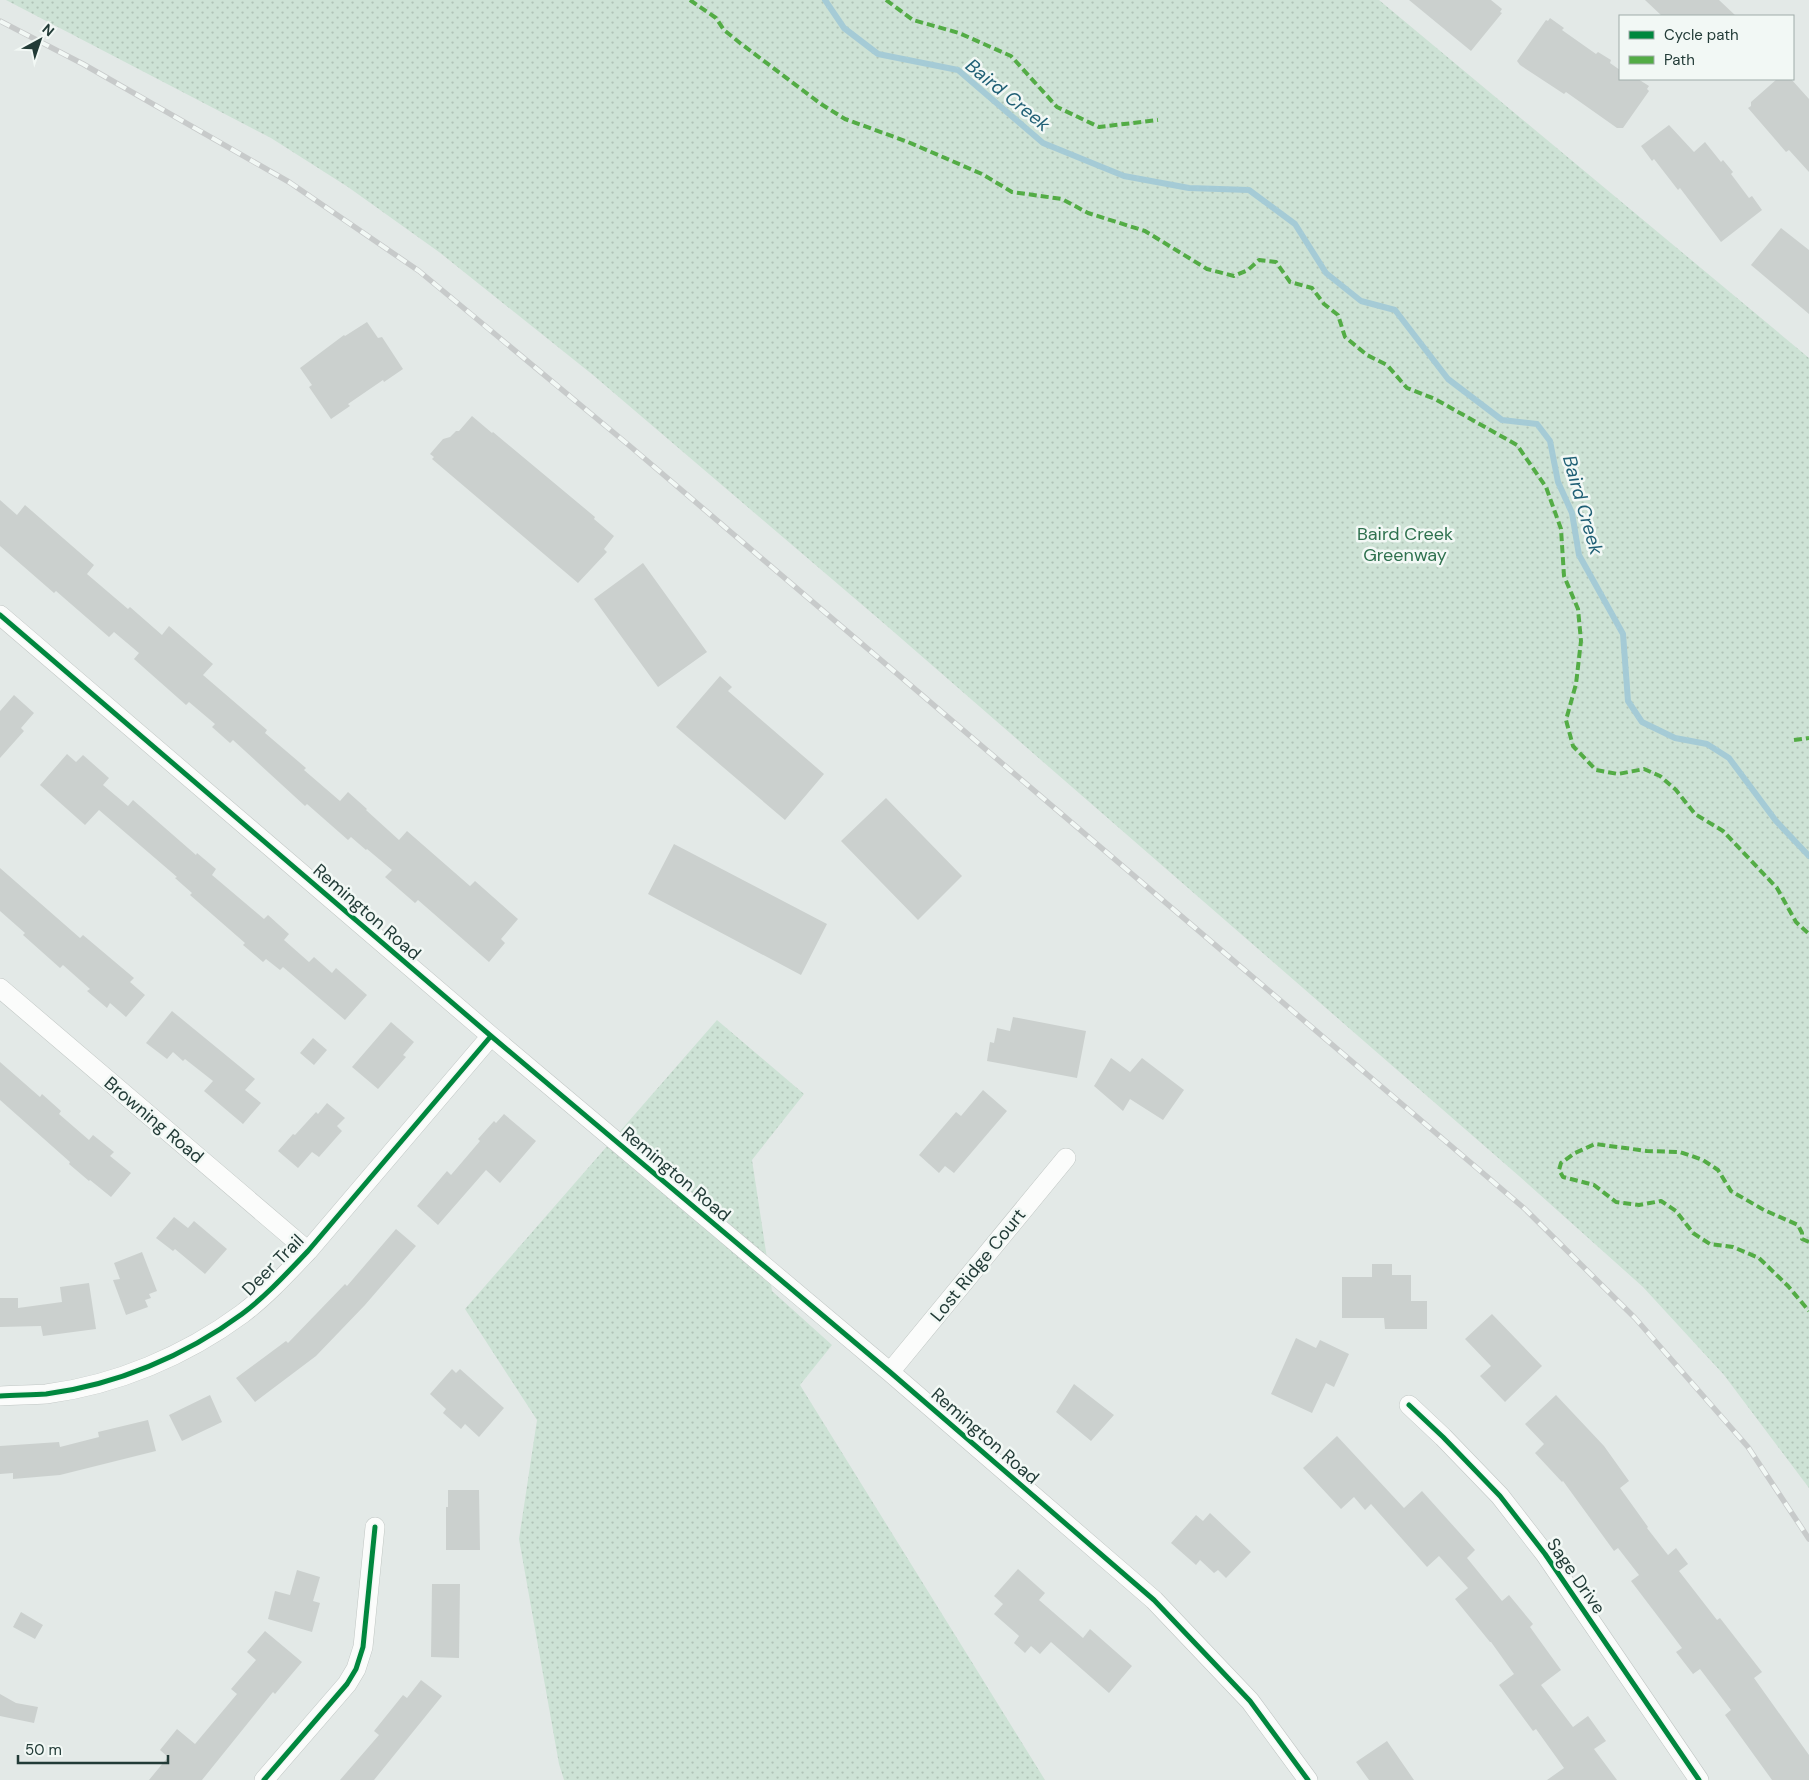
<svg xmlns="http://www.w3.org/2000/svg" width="1809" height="1780" font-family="'DM Sans',sans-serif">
<defs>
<pattern id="park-dots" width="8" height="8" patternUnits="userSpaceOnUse" patternTransform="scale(1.25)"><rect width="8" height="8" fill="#cde2d5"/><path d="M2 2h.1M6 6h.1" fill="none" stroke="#b0c3b7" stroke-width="1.8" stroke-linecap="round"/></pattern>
</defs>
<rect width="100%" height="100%" fill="#e3e9e7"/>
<path fill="url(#park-dots)" d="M6,0h1373l430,358v1130l-85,-113 -81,-88 -124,-111 -632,-550 -294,-251 -154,-123 -91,-65 -77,-49z
M717,1020l87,74 -52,66 20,131 60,54 -32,40 245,395h-481l-5,-16 -40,-225 18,-119 -72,-111z"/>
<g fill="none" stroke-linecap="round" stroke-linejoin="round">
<path stroke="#a5cbd6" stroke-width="6" d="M825,0l19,28 34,26 80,16 85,73 81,33 65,12 60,2 46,34 31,49 35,28 34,9 53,69 54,41 35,4 13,17 8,41 14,31 7,42 44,79 5,67 14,21 33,16 32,6 22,14 47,63 33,35"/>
</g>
<path fill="#cbd0ce" d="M1409,0h82l11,9 -2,3 2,1 -31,38z
M1645,0h74l17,16h-74z
M1550,18l14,10 -2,2 34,24 2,-2 13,8 -1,3 10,7v9h18l11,7 -2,3 2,2 -26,37h-6l-51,-36 -2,2 -44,-29 -3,-4 29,-41 2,1z
M1777,79h14l18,20v73l-20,-22 -3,2 -38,-44 3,-2v-4z
M1669,125l25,27 11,-10 16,20 2,-2 10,12 -2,2 18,24 3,-2 10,14 -41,32 -41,-54 -2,2 -24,-31 -2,2 -11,-15z
M1781,228l28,22v64l-58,-49z
M367,322l11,16 4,-1 21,32 -19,13 -1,-2 -35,24 2,2 -19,13 -22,-32 3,-2 -12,-17 44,-33 1,1z
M472,416l20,17 1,-1 102,85 -1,2 20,17 -10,13 3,3 -29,31 -146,-124 2,-2 -4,-3 13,-15 7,-2 6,-6h3z
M0,500l17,15 8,-10 69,60 -7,9 41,35 2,-2 32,28 7,-9 44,38 -10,11 64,55 -2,3 41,35 -2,2 36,31 8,-9 19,17 -1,1 33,30 8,-9 63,55 5,-5 43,38 -17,20 4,4 -16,19 -71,-62 -3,3 -30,-26 7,-7 -25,-21 -1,1 -15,-13 -3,3 -41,-36 -2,2 -72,-66 -3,3 -18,-16 3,-3 -26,-22 -3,3 -52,-46 5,-6 -25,-21 -5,5 -53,-46 -2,2 -54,-47z
M643,563l64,89 -49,35 -64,-88z
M720,676l12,11 -4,4 96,83 -39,46 -109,-93z
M14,695l20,18 -13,15 3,3 -24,27v-47z
M67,754l9,8 7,-7 26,23 -6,7 25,21 5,-6 63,55 1,-2 19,16 -4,6 52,44 4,-4 21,19 -5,6 25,22 5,-5 18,16 4,-5 31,27 -22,25 -62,-53 -3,3 -14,-11 -3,3 -20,-17 2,-2 -55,-48 2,-2 -17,-15 2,-1 -78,-67 -14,15 -45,-40z
M886,798l76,78 -44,44 -77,-79z
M674,844l153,80 -26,51 -153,-81z
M0,868l80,70 3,-3 51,43 -4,4 15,13 -19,22 -16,-14 -3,5 -20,-17 3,-2 -27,-24 -3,3 -37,-33 2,-2 -25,-22z
M172,1011l83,68 -10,11 16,13 -18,21 -39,-33 9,-10 -28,-22 -2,2 -10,-9 -6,7 -21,-16z
M1013,1017l73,14 -9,47 -90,-17 3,-19 4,1 3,-15 13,3z
M391,1022l23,20 -11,13 3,2 -28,32 -26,-22z
M313,1038l14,12 -13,15 -14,-12z
M1111,1058l19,14 12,-14 42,32 -21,30 -33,-21 -7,12 -29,-25z
M0,1062l40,35 2,-3 19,17 -2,3 30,26 4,-5 21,17 -4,4 21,17 -20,24 -21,-17 -1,1 -20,-17 1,-2 -70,-62z
M983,1090l24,21 -53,62 -9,-7 -6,7 -20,-18 37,-43 5,4z
M327,1103l18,15 -8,8 5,5 -23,26 -7,-5 -14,16 -20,-17 15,-17 2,1 21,-23 2,2z
M504,1114l32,27 -36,42 -14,-13 -48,55 -21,-19 30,-35 4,4 29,-34 -2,-2 16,-18 2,2z
M174,1217l14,11 6,-7 33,28 -22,25 -30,-25 -2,2 -17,-13z
M396,1229l20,17 -51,59 -49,51 -61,46 -19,-24 50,-37 2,2 57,-59 2,2z
M142,1252l15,39 -8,3 2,4 -6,2 3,7 -22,8 -13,-35 7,-1 -6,-16z
M1372,1264h20v11h19v26h16v28h-42l-1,-11h-42v-41h30z
M89,1283l7,46 -53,7 -2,-10 -41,1v-29h18v10l44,-6 -2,-15z
M1492,1314l50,52 -37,36 -25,-26 11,-10 -26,-27z
M1296,1338l20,10 4,-8 29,14 -15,33 -8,-4 -14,30 -41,-19z
M452,1369l4,4 4,-4 44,39 -25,29 -14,-13 -4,5 -18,-16 3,-4 -16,-15z
M1074,1384l40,31 -23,26 -35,-29z
M210,1395l12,27 -40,19 -13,-26z
M1556,1395l48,51 25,35 -9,7 28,39 -1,1 21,27 8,-7 12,16 -9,7 38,49 3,-2 42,54 -8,6 55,77v25h-37l-47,-65 6,-5 -31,-41 -7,5 -17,-22 6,-4 -51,-67 8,-6 -21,-27 -4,3 -51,-70 -1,1 -27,-29 9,-9 -19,-20z
M148,1420l8,31 -96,24 -47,4v-6l-13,1v-28l59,-4 1,5 39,-10 -1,-5z
M1337,1436l67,72 18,-17 53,59 -8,8 35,43 7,-6 24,29 -3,3 31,43 -20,15 32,42 15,-11 18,25 -12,8 23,31h-70l17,-12 -28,-39 -3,2 -34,-46 15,-11 -23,-32h-1l-35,-43 13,-11 -29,-32 -12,11 -56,-63 -6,6 -11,-13 -13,12 -38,-41z
M448,1490h31l1,60h-34v-43h2z
M1210,1513l41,39 -25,26 -8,-8 -4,3 -14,-13 -4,5 -25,-22 25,-28 7,6z
M1018,1569l27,24 -6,7 44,38 7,-9 42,37 -23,27 -58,-51 -11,12 -9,-8 -6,7 -11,-10 5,-7 -25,-22 9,-10 -9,-8z
M297,1570l23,7 -7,24 7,2 -8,29 -44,-13 7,-28 15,4z
M432,1584h28l-1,74 -28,-1z
M21,1612l22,13 -8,14 -22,-12z
M265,1631l37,31 -27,32 -2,-2 -71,88h-53l19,-23 -8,-7 17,-21 18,15 42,-50 -6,-5 25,-29 -9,-8z
M421,1680l21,16 -68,84h-34l39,-45 -5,-4 29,-36 4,3z
M0,1694l16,9 22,4 -4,16 -34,-7z
M1387,1741l27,39h-45l-13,-18z"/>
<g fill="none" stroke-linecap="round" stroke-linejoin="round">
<g stroke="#c0c6c4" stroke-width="20">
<path id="minor" d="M0,615l491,421 399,336 264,228 96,101 58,79
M0,988l308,263
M890,1372l176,-214
M0,1396c15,-1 31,-1 46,-2 70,-9 139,-38 196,-80 24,-18 45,-41 66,-63l183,-215
M1409,1405l34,32 57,59 45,58 154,226
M264,1780l83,-96 9,-15 7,-22 12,-120"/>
</g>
<use href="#minor" stroke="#fbfcfb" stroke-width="19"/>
<g stroke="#c7caca" stroke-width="5.5">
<path id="rail" d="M0,21l83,43 206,118 130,89 212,176 894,762 110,109 113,129 61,92"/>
</g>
<use href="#rail" stroke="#f2f8f5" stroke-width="4" stroke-dasharray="11" stroke-linecap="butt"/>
<path stroke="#53ac45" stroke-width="4" stroke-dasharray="8 4" stroke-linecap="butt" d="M690,0l26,18 8,12 16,13 81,61 24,15 63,23 74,32 30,18 50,7 26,14 57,18 62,38 27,7 14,-6 11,-10 17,2 14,20 22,6 12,16 14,11 7,22 22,18 20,10 20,23 28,11 82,46 29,42 15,42 3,47 14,33 3,32 -5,43 -10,36 7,26 23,24 22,4 26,-5 16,7 16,14 19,24 28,17 54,57 19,34 13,12
M886,0l27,20 46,13 52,23 46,51 42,20 59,-7
M1794,740l15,-2
M1809,1242l-7,-3v-6l-4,-8 -34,-15 -33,-19 -13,-21 -15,-10 -23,-8 -33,-1 -52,-7 -20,9 -14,10 -2,7 4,7 31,8 22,17 23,3 22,-4 15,10 17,22 17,11 23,3 26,11 29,28 21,25"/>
<g stroke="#f2f8f5" stroke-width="8">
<path id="cycleway" d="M0,615l491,421 399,336 264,228 96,101 58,79
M0,1396c15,-1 31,-1 46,-2 70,-9 139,-38 196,-80 24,-18 45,-41 66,-63l183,-215
M1409,1405l34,32 57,59 45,58 154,226
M264,1780l83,-96 9,-15 7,-22 12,-120"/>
</g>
<use href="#cycleway" stroke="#00873e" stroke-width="5"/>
</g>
<g text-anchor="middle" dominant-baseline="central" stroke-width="5" stroke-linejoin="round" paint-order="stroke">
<g font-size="18" fill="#2e714e" stroke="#f2f8f5">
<text x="1405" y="534">Baird Creek<tspan x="1405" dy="21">Greenway</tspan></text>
</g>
<g font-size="18" fill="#223b37" stroke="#f2f8f5">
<text transform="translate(367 912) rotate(41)">Remington Road</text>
<text transform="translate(154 1120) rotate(40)">Browning Road</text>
<text transform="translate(676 1174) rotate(40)">Remington Road</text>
<text transform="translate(273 1265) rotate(-45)">Deer Trail</text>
<text transform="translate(978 1265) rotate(-51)">Lost Ridge Court</text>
<text transform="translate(985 1436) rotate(41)">Remington Road</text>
<text transform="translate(1576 1576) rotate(55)">Sage Drive</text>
</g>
<g font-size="19" font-style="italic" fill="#1f5f75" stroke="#f2f8f5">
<text transform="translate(1008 95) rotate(39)">Baird Creek</text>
<text transform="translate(1583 505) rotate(74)">Baird Creek</text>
</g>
</g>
<rect x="1619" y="15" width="175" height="65" fill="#f2f8f5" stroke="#9faca9"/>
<rect x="1629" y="31" width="25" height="8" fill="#00873e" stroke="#9faca9"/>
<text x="1664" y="40" font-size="15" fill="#223b37">Cycle path</text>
<rect x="1629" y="56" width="25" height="8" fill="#53ac45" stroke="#9faca9"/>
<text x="1664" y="65" font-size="15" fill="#223b37">Path</text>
<g transform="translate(40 40) rotate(40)" stroke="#f2f8f5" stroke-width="4" paint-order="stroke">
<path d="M0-4L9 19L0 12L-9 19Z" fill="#223b37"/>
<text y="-8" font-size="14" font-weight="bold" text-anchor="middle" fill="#223b37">N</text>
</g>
<path d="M18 1755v8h150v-8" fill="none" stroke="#223b37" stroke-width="2.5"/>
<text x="25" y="1755" font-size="15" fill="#223b37" stroke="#f2f8f5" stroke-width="4" paint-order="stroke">50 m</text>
</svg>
